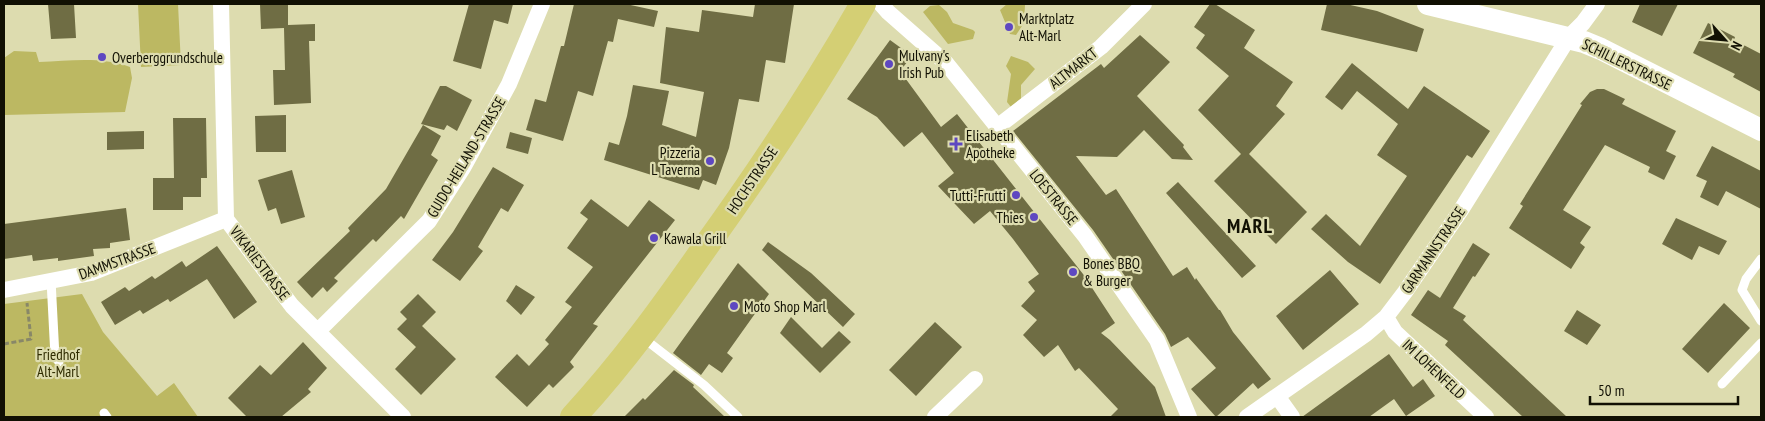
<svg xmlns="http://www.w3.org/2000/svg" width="1765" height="421" font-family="'PT Sans Narrow',sans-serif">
<rect width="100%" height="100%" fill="#dddcaf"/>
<path fill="#bcb862" d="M138,4h40l3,61 -40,2z
M1007,4h18v1l-1,18 -8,12 -6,-1 -10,-24z
M939,5l8,7 6,11 20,7 2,2 -2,7 -25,5 -25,-32 7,-6z
M14,51l22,1 3,10c31,-1 61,-6 91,5l2,11 -7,34 -121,3v-57z
M1011,56l17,6 7,7 -14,16v14l-10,8 -4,-5 4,-28 -5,-8z
M82,294l21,38 54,64 17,-13 24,34h-194v-113z"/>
<path fill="#6f6d44" d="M48,4h26l2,34 -25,1z
M260,4h28v21l27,-1v17h-6l2,62 -37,2 -1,-35h12l-1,-42 -23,1z
M469,4h44l-5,20 -14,-4 -13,49 -28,-8z
M574,4h52l32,7 -4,16 -36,-8 -5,23 -5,-1 -15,55 -15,-5 -15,50 -37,-11 9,-31 11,3 15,-56h3z
M755,4h39l-9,59 -19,-3 -7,42 -20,-3 -10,49 -13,37 -13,-5 -4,10 -95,-30 5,-18 10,3 8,-29 6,-31 36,6 -7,34 34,12 8,-45 -44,-9 6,-56 33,5 3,-22 51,7z
M1210,4h5l40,26 -11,18 49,34 -17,24 9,8 -36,40 58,58 -31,32 -62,-63 27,-27 -43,-44 31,-34 -33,-28 9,-13 -11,-8z
M1327,4h19l31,7 47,18 -7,23 -96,-22z
M1640,4h38l-16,32 -30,-14z
M1708,23l27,14 -1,3 27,14v38l-28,-15 2,-3 -42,-21z
M1140,35l30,27 -33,34 47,49 -1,2 10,13 -21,-1 -28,-29 -27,27 -41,-1 30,39 10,-6 57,87 14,-9 8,13 1,-2 23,32h1l13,22 38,47 -13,10 -5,-6 -37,34 -25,-28 25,-21 -28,-31 -17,10 -6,-13 -72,-104 -80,-99 88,-67 3,4z
M890,40l22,16 -12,15 41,56 16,-13 126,160 32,49 -14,10 9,7 45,47 11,30h-56l8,-8 -39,-41 -4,3 -17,-26 -14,12 -21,-22 14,-15 -16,-14 14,-15 -7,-9 11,-8 -26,-35 -23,-28 -16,13 -36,-38 16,-13 -32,-41 -18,15 -27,-30 -30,-18z
M1352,63l56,46 16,-23 66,45 -18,27 -5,-3 -87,129 -32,-22 -37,-33 15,-15 34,32 47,-70 -30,-21 21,-31 -41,-33 -15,19 -17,-13z
M440,86h6l26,14 -15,31 -10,-6 -3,5 -23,-6z
M1597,89h7l21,10 -3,5 54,27 -10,20 10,5 -12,24 -16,-8 2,-5 -45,-22 -42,65 28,17 -11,16 5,4 -14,22 -62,-41 14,-22 -3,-2 62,-99 -2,-1 10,-12z
M286,115v37h-30l-1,-36z
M173,118h33l1,60h-6v19h-18v13h-30v-32h21z
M423,125l18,11 -10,19 7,5 -34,59 -3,-3 -25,26 -3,-3 -39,39 4,3 -11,11 -4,-5 -11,11 -15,-16 53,-51 -2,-3 38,-39z
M144,131v18l-37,1v-18z
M510,132l22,6 -4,16 -22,-6z
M1712,146l49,25v38l-35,-18 -8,15 -18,-9 7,-16 -11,-5z
M493,167l31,18 -16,27 -7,-4 -23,39 5,4 -23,30 -28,-21 21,-28z
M292,170l13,47 -24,7 -5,-16 -8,3 -10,-31z
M1178,182l78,84 -14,12 -76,-85z
M591,199l37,28 21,-27 26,20 -82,104 5,2 -28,36 4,5 -21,21 -4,-4 -22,23 -32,-30 22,-23 12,12 20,-22 -4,-4 27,-33 -7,-5 28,-35 -26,-19 21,-29 -8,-6z
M126,208l4,32 -20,3v5l-17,1 1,7 -36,5v-3l-25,3 -1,-6 -28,4v-35z
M1676,218l51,23 -8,14 -20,-9 -7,14 -30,-16z
M768,242l43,31 44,41 -12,13 -81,-77z
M1473,243l17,11 -15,23 -2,-1 -20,32 13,8 -3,4 104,97h-44l-78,-72 3,-4 -37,-26 17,-25 12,8z
M217,246l40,56 -23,17 -27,-40 -37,23 -2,-3 -25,15 -3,-4 -25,15 -14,-23 24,-15 4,4 23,-15 3,3 27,-18 4,6z
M738,263l31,31 -42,59 6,5 -11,15 -13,-9 -8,11 -28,-22z
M1330,270l29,34 -56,46 -27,-34z
M516,285l19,12 -14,18 -15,-14z
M418,294l18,18 -14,14 34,33 -35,36 -26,-26 21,-22 -19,-18 10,-10 -7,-7z
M1724,303l26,25 -42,45 -26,-24z
M1577,310l24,15 -14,20 -23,-14z
M791,317l31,31 17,-17 12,11 -31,31 -40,-40z
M935,322l27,25 -46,49 -27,-26z
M303,342l24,26 -19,21 3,3 -30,25h-34l-19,-19 32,-33 11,10z
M1389,354l24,33 10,-8 12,17 -29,20 -12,-17 -25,18h-67z
M674,370l20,15 -1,2 32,30h-101l19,-19 2,2z"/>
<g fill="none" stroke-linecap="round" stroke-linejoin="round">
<path stroke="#888768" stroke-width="3" stroke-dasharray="5 2.5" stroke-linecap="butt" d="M4,344l27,-5 -4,-36"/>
<path stroke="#fff" stroke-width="9" d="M1761,259l-15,20 -4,11 19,31
M51,280l4,77 4,5
M642,337l62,48 34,32
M1722,384l39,-41
M104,413l3,4"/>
<path stroke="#fff" stroke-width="16" d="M221,4l5,215 66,87 111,111
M881,4l7,8 58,51 139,173 72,104 32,77
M997,127l104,-80 43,-43
M4,290l87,-17 135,-54
M1386,317l9,15 91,85
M318,331l111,-110 34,-53 46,-84 33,-80
M1277,396l15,21
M935,417l40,-38
M1247,417l119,-83 20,-17 19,-25 56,-82 108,-173 14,-14 14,-19"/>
<path stroke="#fff" stroke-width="22" d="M1428,4l156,38 17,7 160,81"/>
<path stroke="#d4cf74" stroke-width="26" d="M573,417c50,-54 91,-111 133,-171 56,-78 109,-158 157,-242"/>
</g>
<g fill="#5e48c1" stroke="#dddcaf" stroke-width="2">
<circle cx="1009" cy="27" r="5"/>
<circle cx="102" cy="57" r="5"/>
<circle cx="889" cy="64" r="5"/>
<path d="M953.5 136.5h5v5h5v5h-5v5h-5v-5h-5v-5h5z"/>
<circle cx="710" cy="161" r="5"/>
<circle cx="1016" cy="195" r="5"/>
<circle cx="1034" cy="217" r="5"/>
<circle cx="654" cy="238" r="5"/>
<circle cx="1073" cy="272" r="5"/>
<circle cx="734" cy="306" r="5"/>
</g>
<g text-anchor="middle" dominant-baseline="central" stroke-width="4.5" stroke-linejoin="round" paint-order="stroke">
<g font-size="15" fill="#111003" stroke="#dddcaf" text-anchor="start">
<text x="1019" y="18">Marktplatz<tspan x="1019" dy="17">Alt-Marl</tspan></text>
<text x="899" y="55">Mulvany's<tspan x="899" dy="17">Irish Pub</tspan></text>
<text x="112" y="57">Overberggrundschule</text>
<text x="966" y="135">Elisabeth<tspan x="966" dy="17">Apotheke</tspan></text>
<text x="700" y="152" text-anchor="end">Pizzeria<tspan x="700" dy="17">L Taverna</tspan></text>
<text x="1006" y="195" text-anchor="end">Tutti-Frutti</text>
<text x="1024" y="217" text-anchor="end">Thies</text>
<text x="664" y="238">Kawala Grill</text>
<text x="1083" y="263">Bones BBQ<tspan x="1083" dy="17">&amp; Burger</tspan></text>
<text x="744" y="306">Moto Shop Marl</text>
</g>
<g font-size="15" fill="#111003" stroke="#dddcaf">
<text transform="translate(1627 64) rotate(26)">SCHILLERSTRASSE</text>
<text transform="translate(1073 68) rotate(-38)">ALTMARKT</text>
<text transform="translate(466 157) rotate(-59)">GUIDO-HEILAND-STRASSE</text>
<text transform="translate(752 180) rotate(-56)">HOCHSTRASSE</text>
<text transform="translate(1054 197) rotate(51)">LOESTRASSE</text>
<text transform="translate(1433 250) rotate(-56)">GARMANNSTRASSE</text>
<text transform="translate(117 261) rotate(-20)">DAMMSTRASSE</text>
<text transform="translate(260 263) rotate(53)">VIKARIESTRASSE</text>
<text transform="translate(1434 369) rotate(43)">IM LOHENFELD</text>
</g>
<g font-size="15" fill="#2f2c00" stroke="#dddcaf">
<text x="58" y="354">Friedhof<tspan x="58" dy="17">Alt-Marl</tspan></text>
</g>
<g font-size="20" font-weight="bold" letter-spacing="1" fill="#111003" stroke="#dddcaf">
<text x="1250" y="226">MARL</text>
</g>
</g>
<rect width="1765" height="421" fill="none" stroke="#111003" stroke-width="10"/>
<g transform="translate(1725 40) rotate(117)" stroke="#dddcaf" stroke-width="4" paint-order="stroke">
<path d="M0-4L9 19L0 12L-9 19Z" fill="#111003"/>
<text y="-8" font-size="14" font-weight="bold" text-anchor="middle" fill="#111003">N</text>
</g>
<path d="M1590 396v8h148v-8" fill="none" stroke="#111003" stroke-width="2.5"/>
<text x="1598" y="396" font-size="15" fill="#111003" stroke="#dddcaf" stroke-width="4" paint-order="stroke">50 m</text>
</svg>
